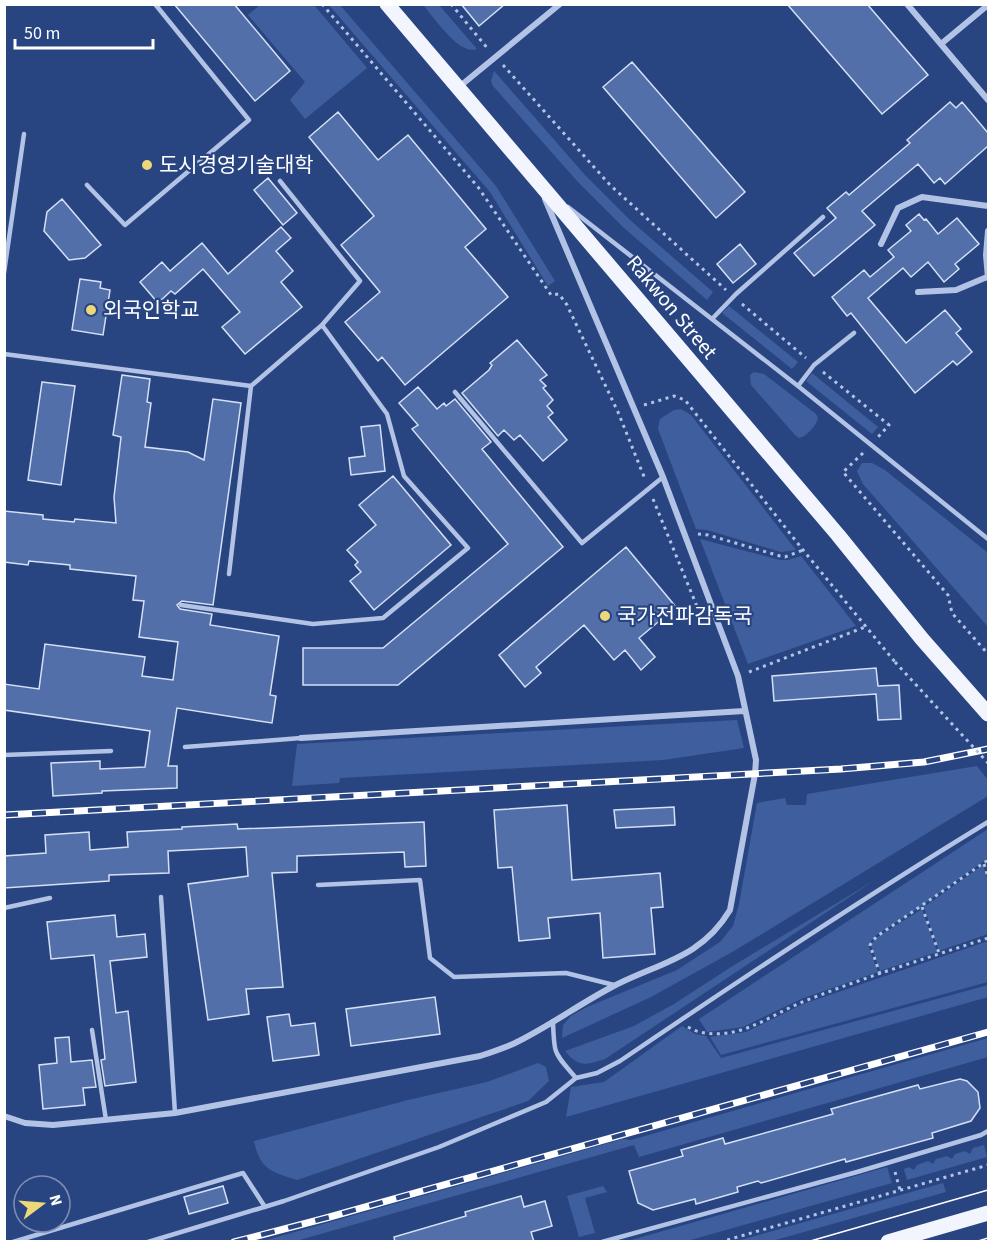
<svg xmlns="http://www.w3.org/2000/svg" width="993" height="1246" font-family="'Source Sans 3','Noto Sans KR',sans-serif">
<rect width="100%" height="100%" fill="#294581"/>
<path fill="#3e5e9e" d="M261,4l53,1 53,63 -62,51 -15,-19 15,-18 -57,-67z
M329,5h11l156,181 59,95 -7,5 -58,-94z
M423,5h16l38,44c-18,7 -43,-32 -54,-44z
M494,71l91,104 46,46 82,71 -6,8 -83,-72 -47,-47 -84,-95 -2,-5z
M729,306l69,56 -6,7 -70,-56z
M754,372l10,2 52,40 2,4c-2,8 -11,18 -19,20l-4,-3 -44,-50 -1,-10z
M812,373l66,54 -6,7 -66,-53z
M681,409l10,6 105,135 -15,2 -74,-22 -11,-1 -38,-100 2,-10 14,-9z
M862,463h10l13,7 103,83v74l-125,-143 -6,-13z
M700,539l80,21h8l13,-4 55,70 -108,38z
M737,720l7,28 -81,12 -323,18 -1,5 -47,3 5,-42z
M977,766l11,14v16l-254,155 -83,46 -89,41 1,-13 8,-9 16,-9 90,-37 43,-28 13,-16 6,-22 18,-101 28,-5 2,7h19l1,-11z
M988,829v29l-68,49 -45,29 -7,9 10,27 -77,27 -58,28 -36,5 -8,-13z
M983,865l5,16v53l-49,17 -15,-44z
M875,880l-270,179c-19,6 -26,9 -40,-8l69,-25 40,-22 57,-37z
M922,909l15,43 -57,19 -9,-26 5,-7z
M988,941v41l-267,73 -11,-18 36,-5 57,-28z
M988,985v12l-422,120 5,-30 33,-5 78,-56 13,8 11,2 15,22z
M988,1038v19l-349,100 -5,-12 -338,96h-33l360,-102 8,1z
M538,1063l8,4 3,14 -21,20 -231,79c-25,-8 -37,-10 -43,-39l154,-41 79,-18z
M984,1145l3,12 -80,23 -3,-11 5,-2 5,3 3,-5 11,-4 5,3 3,-5 11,-3 5,3 3,-5 10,-3 5,3 3,-6z
M887,1167l5,16 -205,58h-59z
M943,1183l3,9 -174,49h-35z
M603,1186l4,6 -22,6 10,35 -16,4 -12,-41z"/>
<path fill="#526fa9" stroke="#d5e0f5" stroke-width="1.5" d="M174,4h60l56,67 -35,30z
M461,4h44l-26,22z
M787,4h80l61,71 -46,39z
M632,62l113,130 -29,26 -113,-131z
M950,102l6,6 6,-6 26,31v13l-43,38 -5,-6 -6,5 -16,-19 -56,47 13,14 -61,51 -20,-23 42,-35 -9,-10 19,-16 3,3 61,-52 -3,-3z
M338,112l40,48 30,-25 78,94 -21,18 43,50 -103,88 -23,-28 -4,4 -33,-39 35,-30 -39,-47 33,-29 -65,-79z
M268,178l29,35 -14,12 -29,-35z
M62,199l39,46 -16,13 -16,2 -25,-29 3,-19z
M919,214l5,6 2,-1 12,15 19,-16 22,26 -24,20 4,5 -15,13 -16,-20 -17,15 -8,-9 -35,30 38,45 39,-33 16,19 -5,4 16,19 -15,13 -4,-4 -38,32 -64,-80 -4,3 -15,-19 32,-27 6,7 24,-20 -6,-7 23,-19 -5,-6z
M281,227l10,11 -15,13 17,20 -12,11 21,25 -57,47 -23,-27 18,-15 -37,-43 -28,25 -4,-3 -13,12 -18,-21 22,-20 8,9 32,-28 26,31z
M740,244l16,20 -23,19 -16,-19z
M80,279l21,3 -1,6 10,2 -7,45 -31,-5z
M517,340l30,35 -7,5 6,6 -3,2 10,12 -6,6 6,7 -5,4 19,23 -24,21 -23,-26 -6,5 -10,-10 -6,6 -36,-43 27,-23 3,-5 -2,-2z
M122,375l28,4 -3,23 4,1 -6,44 43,5 16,8 9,-61 28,4 -28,202 -31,-4 -5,4 3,4 32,5 -2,11 69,11 -9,59 6,1 -4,27 -95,-15 -9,58h9v22l-75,3v2l-49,3 -2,-33 49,-2v8l45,-2 5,-36 -146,-21v-26l35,5 6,-45 100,13 -3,19 31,4 5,-38 -39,-5 5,-36 -11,-1 3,-24 -66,-7v-4l-41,-4 -1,4 -24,-3v-51l39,4v4l31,3 1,-3 41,4 -2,-26 7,-60 -8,-2z
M42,382l33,4 -14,99 -33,-5z
M418,387l19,22 7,-6 2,3 9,-7 36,43 -9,7 81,98 -165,138h-95v-37h80l125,-104 -96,-115 6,-4 -19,-22z
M380,425l5,46 -34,4 -2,-17 16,-2 -4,-29z
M393,476l58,69 -77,65 -24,-29 11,-9 -6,-7 3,-3 -11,-12 29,-25 -17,-20z
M626,547l50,60 -37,31 16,19 -14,13 -16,-20 -11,10 -30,-35 -48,42 5,6 -16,14 -26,-32z
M876,668l2,18 21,-1 2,34 -23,1 -2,-26 -102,7 -2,-25z
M567,805l5,75 88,-7 3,34 -12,1 4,46 -52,4 -3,-45 -52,5 2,20 -31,3 -7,-74 -14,1 -4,-58z
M674,807l1,18 -59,3 -2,-18z
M424,822l2,44 -21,1 -1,-15 -107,4v16l-25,1 11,114 -37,2 3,25 -41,6 -20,-136 60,-8 -2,-29 -78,4 1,22 -60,2v6l-105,7v-32l42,-3 -1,-18 44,-3 1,18 38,-3 -1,-15 55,-3v-2l55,-3 1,5z
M115,915l2,22 28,-3 2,23 -37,4 6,52 12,-2 8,71 -31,4 -4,-26 4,-1 -11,-104 -43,4 -4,-37z
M435,997l5,37 -89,12 -5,-37z
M289,1014l2,12 24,-3 4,32 -46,6 -6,-44z
M69,1037l2,25 21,-2 4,27 -13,1 2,17 -42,4 -4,-44 18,-2 -2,-25z
M960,1079l7,2 11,11 2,16 -9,13 -39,12 1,5 -87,24 -1,-3 -84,24 -3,-2 -21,6 1,5 -42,12 -1,-5 -42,11 -15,-7 -9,-32 54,-15 -2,-6 42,-12 2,6 108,-30 -2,-5 87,-24 2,4z
M223,1186l5,17 -39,11 -5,-17z
M521,1196l3,11 21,-6 7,25 -21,6 3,10h-139l-1,-5 72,-21 -1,-4z"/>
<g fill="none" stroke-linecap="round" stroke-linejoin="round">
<path stroke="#b2c3e6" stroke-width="3" stroke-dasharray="3 4.5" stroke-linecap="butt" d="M322,4l156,183 73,108 8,-1 8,11 51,107 27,67
M451,4l37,45
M503,65l107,120 116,105
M742,304l64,54
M823,372l66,53 -11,12
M644,405l30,-9 11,4 118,150 92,112
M863,453l-20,19 105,123 4,18 36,41
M653,499l45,110
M698,534l10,1 72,21 5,1 18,-7
M749,672l116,-45
M984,864l4,13
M922,907l17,46
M880,974l-10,-29 6,-8 112,-77
M688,1027c13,8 30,8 45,5 25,-5 48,-22 72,-31 60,-24 122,-43 183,-63
M895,1172l5,18
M720,1242l268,-77"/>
<path stroke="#b2c3e6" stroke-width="4.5" d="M87,185l38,40 124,-105 -94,-116
M568,207l230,179 190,153
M4,273l20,-139
M712,319l24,-25 87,-77
M4,354l247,32 71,-61 38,-44 -80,-100
M798,386l16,-21 40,-32
M455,392l127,151 81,-66
M229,574l22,-188
M181,605l132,19 70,-6 85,-70 -64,-72 -17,-62 -65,-89
M185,747l116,-9
M4,755l107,-4
M318,885l102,-5 10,78 24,19 112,-4 48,12
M161,897l14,216
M4,908l46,-10
M553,1021c1,35 1,31 23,57
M92,1030l14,90
M13,1242l230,-69 22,34
M148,1242l136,-41 155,-54 107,-45 30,-24 21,-5 23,-12c121,-82 243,-163 368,-239
M602,1242l255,-70 124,-37 7,-4"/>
<path stroke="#b2c3e6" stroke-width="6" d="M907,4l81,96
M941,44l47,-39
M459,87l101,-83
M881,244l17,-36 24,-11 66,9
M988,278l-2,-23 2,-24
M918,292l38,-2 31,-13
M301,738l443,-27
M4,1116l21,7 28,2 122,-12 305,-57c12,-4 24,-8 35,-13 33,-16 63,-38 95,-55 46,-25 90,-28 120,-78l25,-136 1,-14 -18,-84 -75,-199 -118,-278"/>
<path stroke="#f2f5fd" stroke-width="15" d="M387,4l451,531 84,104 66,75
M888,1242l100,-29"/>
<path stroke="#fff" stroke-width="1.5" d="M807,1242l181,-52
M975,1242l13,-4"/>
<g stroke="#fff" stroke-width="7">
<path id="rail" d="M4,815l837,-46 83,-7 64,-13
M234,1242l92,-24 662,-186"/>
</g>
<use href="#rail" stroke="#294581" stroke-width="4.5" stroke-dasharray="14" stroke-linecap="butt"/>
<path stroke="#b2c3e6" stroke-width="3" stroke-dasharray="3 4.5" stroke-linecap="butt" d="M895,662l93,101"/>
</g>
<g fill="#ecd879" stroke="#294581" stroke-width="2">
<circle cx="147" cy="165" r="6"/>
<circle cx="91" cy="310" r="6"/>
<circle cx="605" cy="616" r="6"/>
</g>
<g text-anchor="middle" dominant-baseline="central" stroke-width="4.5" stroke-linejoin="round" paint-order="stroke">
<g font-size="21" fill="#fff" stroke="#294581" text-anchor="start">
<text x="159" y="165">도시경영기술대학</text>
<text x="103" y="310">외국인학교</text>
<text x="617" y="616">국가전파감독국</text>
</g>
<g font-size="21" fill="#fff" stroke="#294581">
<text transform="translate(672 307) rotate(50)">Rakwon Street</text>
</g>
</g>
<rect width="993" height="1246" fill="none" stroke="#ffffff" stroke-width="12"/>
<g transform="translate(42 1204) rotate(74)"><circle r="28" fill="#294581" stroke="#7f8fb3" stroke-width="1.5"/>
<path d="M0-4.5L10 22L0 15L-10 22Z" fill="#ecd879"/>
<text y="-9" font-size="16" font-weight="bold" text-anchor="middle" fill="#ffffff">N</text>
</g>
<path d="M15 39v9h138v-9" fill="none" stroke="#ffffff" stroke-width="3"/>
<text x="24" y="39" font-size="18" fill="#ffffff" stroke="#294581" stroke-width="4.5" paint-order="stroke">50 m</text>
</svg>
